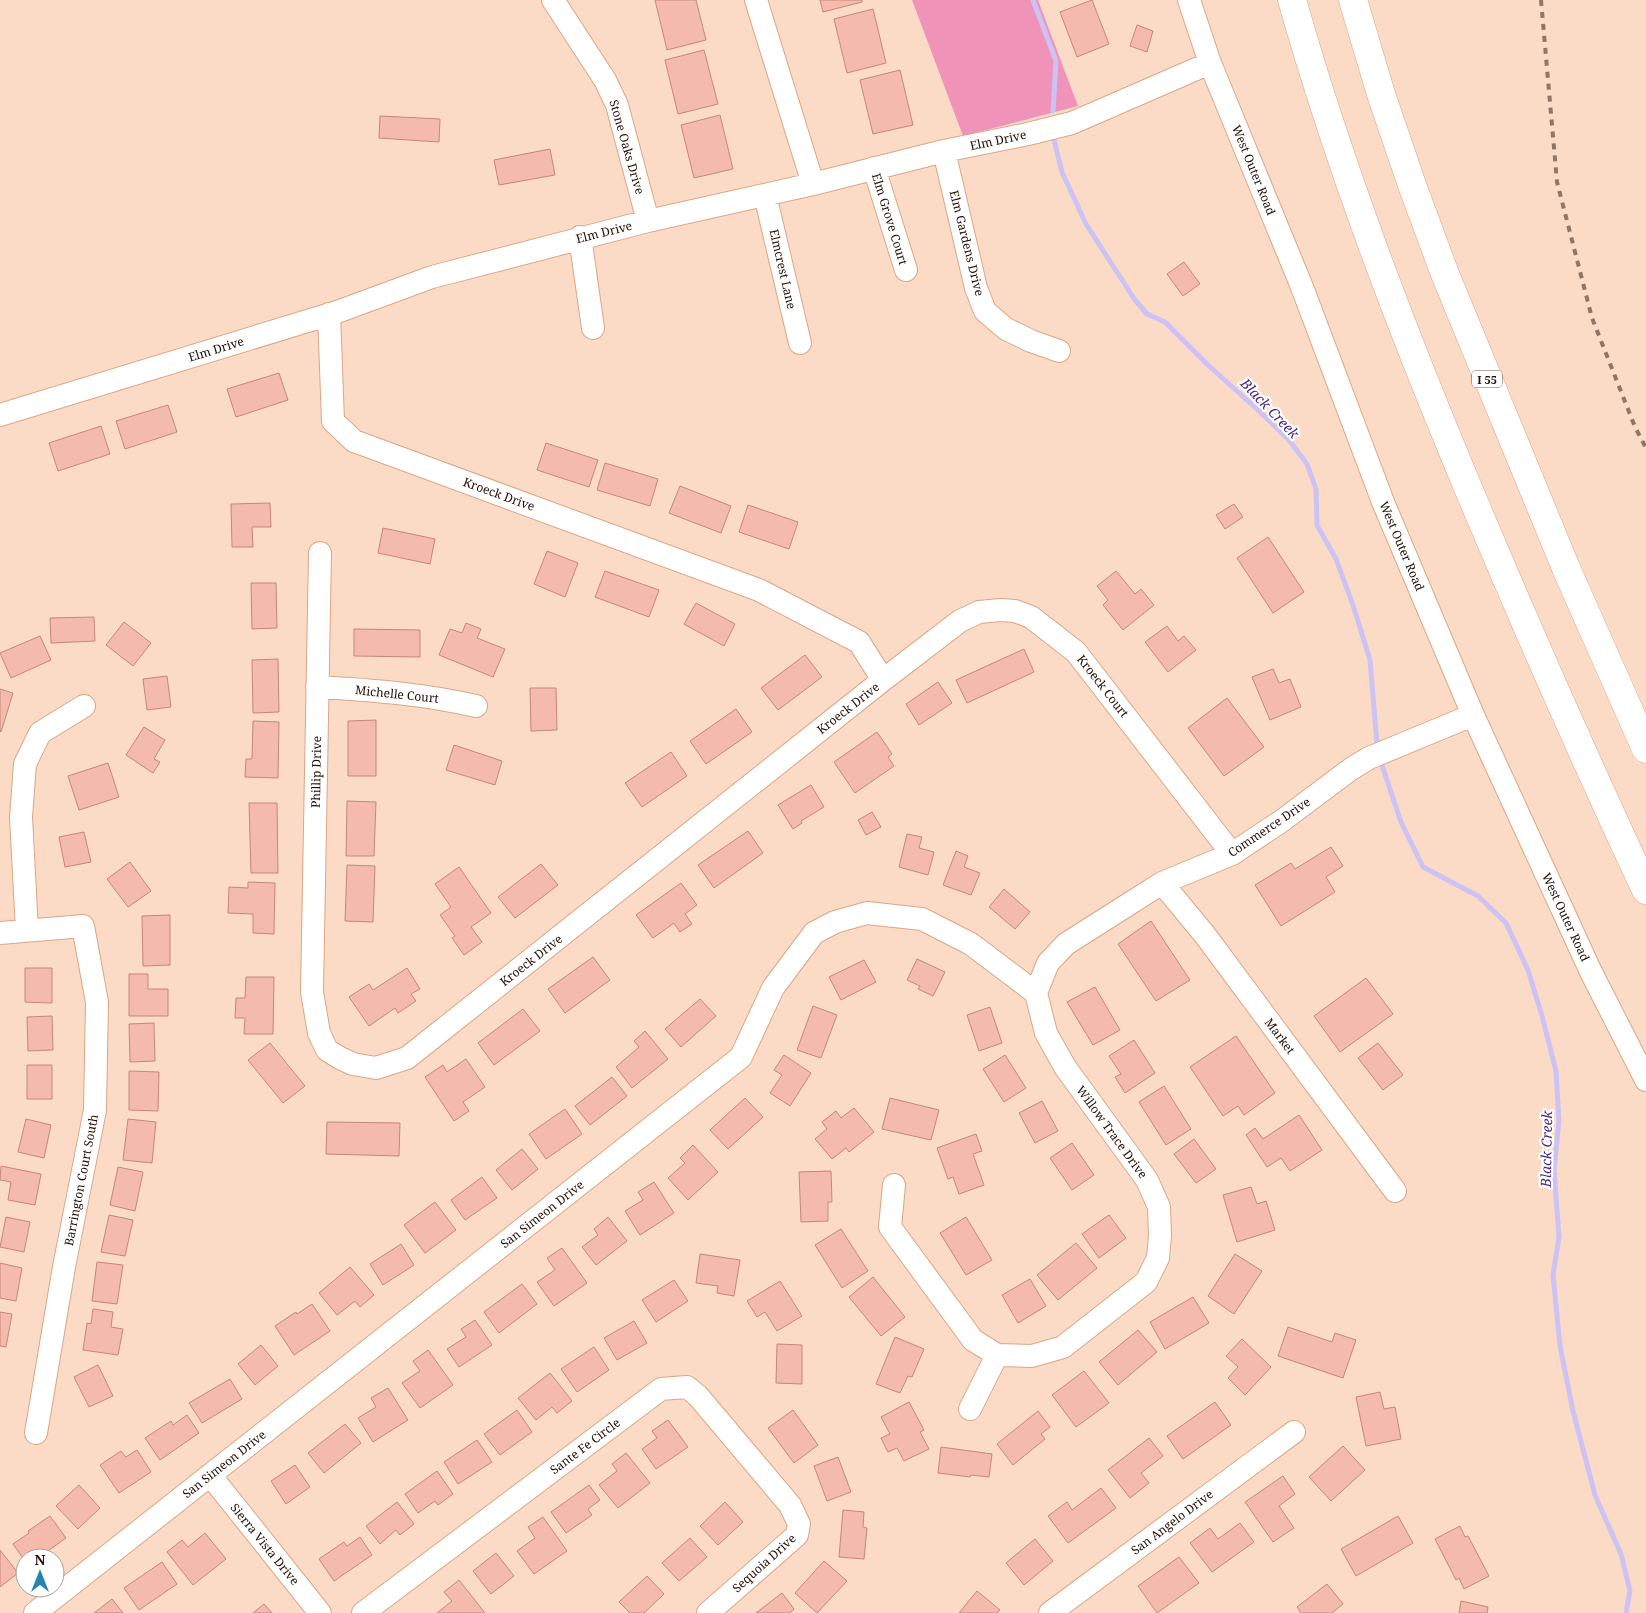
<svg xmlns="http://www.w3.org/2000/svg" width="1646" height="1613" font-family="'Noto Serif',serif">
<rect width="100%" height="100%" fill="#fcdbc6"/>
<path fill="#ef93b8" d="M912,0h126l40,106 -115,30z"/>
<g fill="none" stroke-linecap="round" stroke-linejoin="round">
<path stroke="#ccc2f4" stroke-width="5" d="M1033,0l23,61 -3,50
M1053,136l9,36 24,52 49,76 12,14 18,8 44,44 49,44 31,30 18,24 9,25 1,36 19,34 17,46 17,55 7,84
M1382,765l19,57 22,45 55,29 28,27 22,47 14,46 14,55 3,50 -5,49 5,67 -6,38 7,71 13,65 22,84 26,59 9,37 -4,22"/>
</g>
<path fill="#f4baab" stroke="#c38778" d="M655,0h41l10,40 -39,10z
M820,0h42v2l-39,10z
M1092,0l17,44 -32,13 -17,-45z
M873,9l13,54 -39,10 -13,-54z
M1137,25l16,6 -6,21 -17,-6z
M704,50l14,54 -40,10 -13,-54z
M900,70l13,55 -40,9 -13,-54z
M720,115l13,54 -39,9 -13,-53z
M380,116l60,3 -1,23 -60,-4z
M550,149l5,26 -56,10 -5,-25z
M1184,262l16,22 -17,12 -16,-22z
M279,373l9,27 -52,17 -9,-28z
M168,405l9,27 -52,17 -9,-28z
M101,426l9,28 -52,17 -9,-28z
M546,443l52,17 -9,27 -52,-17z
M605,463l53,16 -8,27 -53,-16z
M680,486l51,20 -10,27 -52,-20z
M270,503l1,24h-19l1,20h-21l-1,-43z
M1234,504l9,13 -18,12 -9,-14z
M748,505l50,17 -9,27 -50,-17z
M383,528l52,11 -5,25 -52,-11z
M1268,537l36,55 -31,21 -36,-55z
M547,551l31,12 -13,34 -31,-13z
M605,571l54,19 -10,27 -54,-20z
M1116,571l19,23 6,-5 13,16 -31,25 -20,-25 5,-5 -11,-14z
M251,583h25l1,45 -25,1z
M696,603l39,21 -11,22 -40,-22z
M94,617l1,24 -44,2 -1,-25z
M124,622l27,21 -18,23 -27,-21z
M466,623l15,6 -4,9 28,11 -12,28 -54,-22 11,-26 12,4z
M1167,626l11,15 6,-5 12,14 -28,22 -23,-30z
M354,629l66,1v27l-66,-1z
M40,636l11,24 -40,18 -11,-25z
M1024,649l10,23 -67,31 -11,-23z
M805,655l17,22 -44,33 -17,-22z
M278,659l1,53 -26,1 -1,-53z
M1273,669l6,14 11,-4 11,28 -31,13 -18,-43z
M167,676l4,31 -24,3 -4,-31z
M938,682l14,21 -33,22 -13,-21z
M530,688h26l1,42 -26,1z
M0,689l13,4 -12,39 -1,-1z
M1227,698l37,49 -40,29 -36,-48z
M736,709l16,23 -46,32 -16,-23z
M376,720v56h-28v-55z
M253,721l26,1 -1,56 -33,-1 1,-18h6z
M144,727l21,13 -11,19 6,3 -7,11 -27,-18z
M877,732l15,22 -4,3 6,9 -39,27 -21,-31z
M454,745l48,16 -7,24 -49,-15z
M671,752l16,24 -45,31 -17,-24z
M108,763l11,34 -40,13 -11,-34z
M811,785l13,22 -23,14 1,2 -9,6 -15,-24z
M347,801l29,1 -2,54h-28z
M249,803h28l1,70h-27z
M872,812l9,15 -15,8 -8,-15z
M748,831l15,22 -49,35 -16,-23z
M84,832l7,30 -26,5 -6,-30z
M907,834l15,3 -3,11 15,4 -6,23 -29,-8z
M1331,847l12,19 -17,11 9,15 -54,34 -26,-41 36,-22 4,6z
M956,851l12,5 -4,11 16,6 -9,22 -28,-10z
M130,862l21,29 -23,16 -21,-28z
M541,864l17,21 -43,33 -17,-21z
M347,865l28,1 -2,56 -28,-1z
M459,867l32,46 -20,14 11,15 -18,13 -12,-17 3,-2 -15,-21 11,-8 -16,-23z
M248,882l27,1 -1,51 -21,-1v-19l-25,-1 1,-26 19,1z
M681,883l16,22 -12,9 7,10 -12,8 -6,-9 -21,15 -17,-23z
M1004,889l26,23 -15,17 -26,-22z
M170,915v50l-27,1 -1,-50z
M1151,921l39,59 -34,21 -38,-57z
M593,957l17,23 -45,33 -17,-24z
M917,959l28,13 -12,24 -15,-7 2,-3 -13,-6z
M864,960l12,22 -35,18 -12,-23z
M25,968h27v35l-27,-1z
M407,968l13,21 -9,5 5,7 -18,12 -3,-5 -26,18 -20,-29 20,-13 4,6z
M129,974h19v15h20v27h-39z
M246,977h28l-1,57h-29l1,-16h-10l1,-20h9z
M1366,978l27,36 -53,38 -26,-36z
M1095,987l25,43 -27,15 -26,-43z
M700,999l16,17 -35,31 -16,-18z
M813,1006l24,9 -16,43 -24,-8z
M990,1007l12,36 -23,8 -12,-36z
M523,1009l17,22 -46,34 -16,-22z
M52,1016l1,34 -25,1 -1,-34z
M154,1023l1,38 -25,1 -1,-38z
M645,1031l23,28 -36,29 -16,-21 23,-20 -5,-6z
M1236,1036l39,57 -31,22 -6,-9 -15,10 -33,-49z
M1134,1040l21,33 -30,20 -10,-16 6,-3 -12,-18z
M270,1043l35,43 -22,17 -35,-43z
M1378,1043l25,32 -20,15 -25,-32z
M784,1055l27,18 -21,33 -20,-13 12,-18 -8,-5z
M1005,1055l21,33 -22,14 -21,-33z
M466,1059l19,28 -22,15 6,9 -15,10 -29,-44 18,-12 4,7z
M27,1065h25v34h-25z
M129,1071l30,1 -1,39 -29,-1z
M612,1077l15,19 -37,29 -15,-19z
M1164,1086l27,43 -25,16 -27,-43z
M745,1098l18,19 -35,32 -18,-19z
M890,1098l49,12 -8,30 -49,-11z
M1042,1101l16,30 -23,12 -16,-30z
M854,1108l20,24 -25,20 -3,-4 -14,11 -17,-20 12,-10 -5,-7 14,-11 5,7z
M565,1109l17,25 -36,25 -17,-25z
M1299,1115l23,35 -32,21 -9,-13 -14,9 -21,-32 9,-7 8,11z
M26,1119l25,6 -7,33 -26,-6z
M128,1119l28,3 -4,41 -29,-3z
M327,1122l73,1 -1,33 -73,-2z
M976,1134l6,17 -9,3 11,31 -25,9 -6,-17 -5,2 -11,-31z
M1194,1139l22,30 -20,14 -22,-29z
M1072,1143l22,32 -22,15 -22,-32z
M693,1145l25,27 -30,28 -20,-22 17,-15 -5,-5z
M522,1149l16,20 -26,21 -16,-20z
M1,1166l40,8 -6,31 -27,-5 3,-18 -11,-2z
M118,1167l25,5 -8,39 -25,-6z
M831,1171l1,31h-4v19l-27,1 -2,-50z
M482,1177l15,21 -32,22 -14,-20z
M654,1182l20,31 -34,22 -15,-24 18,-11 -5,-8z
M1251,1187l6,17 9,-3 9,29 -38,12 -14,-47z
M435,1202l21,28 -31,23 -21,-28z
M109,1215l24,5 -8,36 -24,-4z
M1109,1215l17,23 -27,20 -17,-24z
M6,1217l24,5 -6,30 -24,-5z
M608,1217l19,24 -31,24 -14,-18 16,-12 -4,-6z
M966,1217l26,43 -26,15 -26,-42z
M841,1229l27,42 -26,17 -27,-43z
M1076,1243l21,25 -39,32 -21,-25z
M401,1244l13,21 -31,20 -13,-21z
M562,1248l25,35 -33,23 -17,-24 18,-12 -8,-12z
M700,1254l40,6 -6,36 -17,-3 1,-7 -22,-3z
M1235,1254l27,17 -28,43 -26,-18z
M97,1262l26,3 -6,39 -25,-3z
M0,1263l22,5 -6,33 -16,-3z
M350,1267l24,28 -14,12 -5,-6 -18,14 -18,-22z
M873,1277l32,40 -24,19 -32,-39z
M1030,1279l16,27 -28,17 -16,-28z
M674,1280l14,21 -32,21 -14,-22z
M780,1281l22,35 -25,15 -12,-19 -8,5 -10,-16z
M522,1284l15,20 -38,29 -15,-21z
M1193,1297l16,26 -44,26 -15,-27z
M312,1304l18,27 -36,24 -19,-29 21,-14 1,2z
M93,1309l20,3 -2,15 12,2 -5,26 -35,-5 4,-27 4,1z
M0,1312l12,2 -6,33 -6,-1z
M475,1320l17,25 -33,22 -12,-18 19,-12 -5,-8z
M634,1321l13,22 -30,17 -13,-22z
M1288,1327l44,15 3,-9 21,7 -13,38 -65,-22z
M1138,1330l19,22 -39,33 -19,-23z
M895,1337l29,12 -12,28 -4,-1 -8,17 -24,-9z
M1242,1339l29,28 -26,28 -17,-17 10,-11 -12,-11z
M777,1344l25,1v39l-26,-1z
M261,1345l17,21 -23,19 -17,-21z
M594,1347l15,23 -32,22 -16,-23z
M428,1350l25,35 -33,23 -18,-25 18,-12 -7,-10z
M98,1365l15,31 -24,11 -15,-30z
M1084,1371l25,32 -33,24 -24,-32z
M550,1373l22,28 -15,12 -5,-6 -16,13 -18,-22z
M230,1379l12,20 -40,24 -13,-20z
M388,1388l20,32 -35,22 -15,-24 18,-11 -5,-9z
M1380,1392l4,17 11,-2 6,32 -35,7 -10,-49z
M909,1402l15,28 -4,2 9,17 -25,12 -7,-13 -9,4 -7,-14 9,-4 -9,-17z
M1215,1402l16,23 -48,34 -16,-23z
M517,1410l15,22 -32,23 -16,-21z
M793,1410l25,35 -24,18 -26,-35z
M1038,1411l12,16 -9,7 4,5 -32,26 -16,-21z
M187,1415l12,18 -39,27 -15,-22 26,-17 2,4z
M668,1420l20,27 -32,22 -14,-20 15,-11 -5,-7z
M345,1424l16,19 -37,30 -16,-20z
M1149,1438l14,18 -22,17 8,10 -19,15 -22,-28z
M477,1440l15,22 -34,22 -14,-22z
M1343,1446l22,24 -34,31 -22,-24z
M941,1447l51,7 -3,23 -18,-2 -1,2 -32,-4z
M137,1450l14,22 -32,21 -19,-28 21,-14 5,6z
M626,1453l24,30 -32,25 -19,-23 18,-14 -5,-7z
M838,1457l13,35 -24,9 -13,-35z
M295,1465l15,22 -24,17 -15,-23z
M437,1471l16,23 -15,11 -3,-4 -17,12 -13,-19z
M1283,1476l12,18 -16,12 15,22 -21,14 -28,-40z
M79,1485l21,23 -22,21 -22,-23z
M589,1485l11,15 -12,9 4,6 -26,18 -15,-21z
M1101,1488l15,20 -48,35 -20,-27 19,-14 5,8z
M397,1502l17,22 -14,11 -4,-5 -16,14 -14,-18z
M725,1502l18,20 -25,23 -18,-19z
M843,1510l21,2 -1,15 4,1 -3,31 -25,-2z
M50,1516l16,22 -28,20h-13v3l-12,-17 16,-11 -1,-2z
M1398,1516l15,27 -57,33 -15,-27z
M543,1517l24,34 -33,23 -17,-23 18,-13 -7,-11z
M1240,1523l14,19 -42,30 -22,-29 20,-15 8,11z
M1460,1526l5,11 3,-1 21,40 -25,13 -5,-11 -3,2 -21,-41z
M205,1533l21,26 -33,26 -26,-33 15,-12 6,7z
M360,1537l12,18 -38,26 -15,-22 25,-17 3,4z
M690,1538l17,19 -28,24 -17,-18z
M1035,1539l18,22 -29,24 -18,-22z
M0,1550l18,23 -18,14z
M496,1553l18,23 -23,18 -18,-23z
M1179,1557l20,26 -42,30 -19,-27z
M824,1561l23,20 -30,32 -22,-20z
M162,1562l15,22 -38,26 -15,-22z
M647,1576l17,18 -20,19h-14l-11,-11z
M459,1580l26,33h-48l15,-12 -8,-9z
M1327,1584l16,20 -11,9h-31l-4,-6z
M977,1591l23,19 -3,3h-38z
M782,1593l12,16 -4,4h-34z
M112,1599l11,14h-29z
M1461,1601l27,6 -1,6h-28z
M264,1604l8,9h-19z"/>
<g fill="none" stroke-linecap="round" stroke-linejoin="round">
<g stroke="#daa684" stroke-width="24">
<path id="minor" d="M553,0l52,80 12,25 31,116
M756,0l57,184
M1189,0l21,63 92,224 81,215 90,213 118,257 55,108
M944,151l32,137 9,23 21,18 25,12 28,10
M874,168l32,102
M765,195l35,148
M580,237l13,91
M329,314l4,107 21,20 405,149 100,52 24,38
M0,415l337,-103 95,-35 216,-56 165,-37 131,-33 84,-17 44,-11 138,-60
M320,553l-8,439 7,41 8,17 13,8 13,6 23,4 31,-10 476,-378 77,-59 19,-9 22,-2 14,1 16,6 45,35 156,202
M317,687c55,3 106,7 159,19
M1162,883l43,52 190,256
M27,931l-6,-114 4,-53 15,-31 44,-27
M0,933l83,-7 14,76 -2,108 -31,157 -28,166
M1036,993l12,-30 18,-19 63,-40 33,-21 70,-29 51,-34 68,-51 18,-11 104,-43
M894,1185l-4,42 83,113 24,15
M970,1409l27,-54 35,1 31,-9 83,-65 12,-24 2,-22 -1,-29 -12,-27 -82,-113 -19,-34 -10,-40
M210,1475l110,138
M35,1613l706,-556 32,-69 41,-55 21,-11 32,-9 55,6 49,25 65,49
M363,1613l298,-224 26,-2 11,9 92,109 9,19 -2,11 -89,78
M1050,1613l244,-181"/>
</g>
<g stroke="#daa684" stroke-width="29">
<path id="highway" d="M1292,0c49,172 113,338 182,502 55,131 112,260 172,388
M1353,0l28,94 31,91 33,89 121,294 80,181"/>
</g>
<use href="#minor" stroke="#fff" stroke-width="22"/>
<use href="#highway" stroke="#fff" stroke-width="28"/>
<path stroke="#8f7565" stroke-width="4" stroke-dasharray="6 6" stroke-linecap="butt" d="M1541,0l16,182 35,136 43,109 11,21"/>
</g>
<g text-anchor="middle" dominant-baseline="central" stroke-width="4.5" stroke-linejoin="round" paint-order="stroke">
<rect fill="#fff" stroke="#64564f" stroke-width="1" x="1472" y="370.5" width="30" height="17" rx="4"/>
<g font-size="11" font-weight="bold" fill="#210e03">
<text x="1487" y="379">I 55</text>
</g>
<g font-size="12" fill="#210e03" stroke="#fff">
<text transform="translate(998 140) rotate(-12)">Elm Drive</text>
<text transform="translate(627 147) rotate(74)">Stone Oaks Drive</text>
<text transform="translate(1254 170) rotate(68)">West Outer Road</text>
<text transform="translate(890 219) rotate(73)">Elm Grove Court</text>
<text transform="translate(604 232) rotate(-14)">Elm Drive</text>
<text transform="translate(967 243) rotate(76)">Elm Gardens Drive</text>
<text transform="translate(783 269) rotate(77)">Elmcrest Lane</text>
<text transform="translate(216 349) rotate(-17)">Elm Drive</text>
<text transform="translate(499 494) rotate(20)">Kroeck Drive</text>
<text transform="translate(1402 546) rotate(67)">West Outer Road</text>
<text transform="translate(1103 686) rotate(52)">Kroeck Court</text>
<text transform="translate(397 694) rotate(6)">Michelle Court</text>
<text transform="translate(848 708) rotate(-38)">Kroeck Drive</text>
<text transform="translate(316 772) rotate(-89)">Phillip Drive</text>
<text transform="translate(1269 827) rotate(-34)">Commerce Drive</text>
<text transform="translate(1566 917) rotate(65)">West Outer Road</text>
<text transform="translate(531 960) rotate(-38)">Kroeck Drive</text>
<text transform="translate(1280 1036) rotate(53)">Market</text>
<text transform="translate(1112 1132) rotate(54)">Willow Trace Drive</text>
<text transform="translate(81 1180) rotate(-79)">Barrington Court South</text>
<text transform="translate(542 1214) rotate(-38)">San Simeon Drive</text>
<text transform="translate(585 1446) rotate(-37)">Sante Fe Circle</text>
<text transform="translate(224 1464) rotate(-38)">San Simeon Drive</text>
<text transform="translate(1172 1522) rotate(-37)">San Angelo Drive</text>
<text transform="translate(265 1544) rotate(51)">Sierra Vista Drive</text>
<text transform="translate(764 1563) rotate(-42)">Sequoia Drive</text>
</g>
<g font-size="14" font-style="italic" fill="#452381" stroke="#fff">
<text transform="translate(1270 408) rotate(46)">Black Creek</text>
<text transform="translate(1546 1149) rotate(-89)">Black Creek</text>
</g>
</g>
<g transform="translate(40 1573)"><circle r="24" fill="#ffffff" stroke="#a69f9a"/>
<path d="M0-4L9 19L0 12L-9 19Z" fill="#2783b0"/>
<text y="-8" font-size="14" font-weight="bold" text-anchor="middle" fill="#210e03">N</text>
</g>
</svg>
